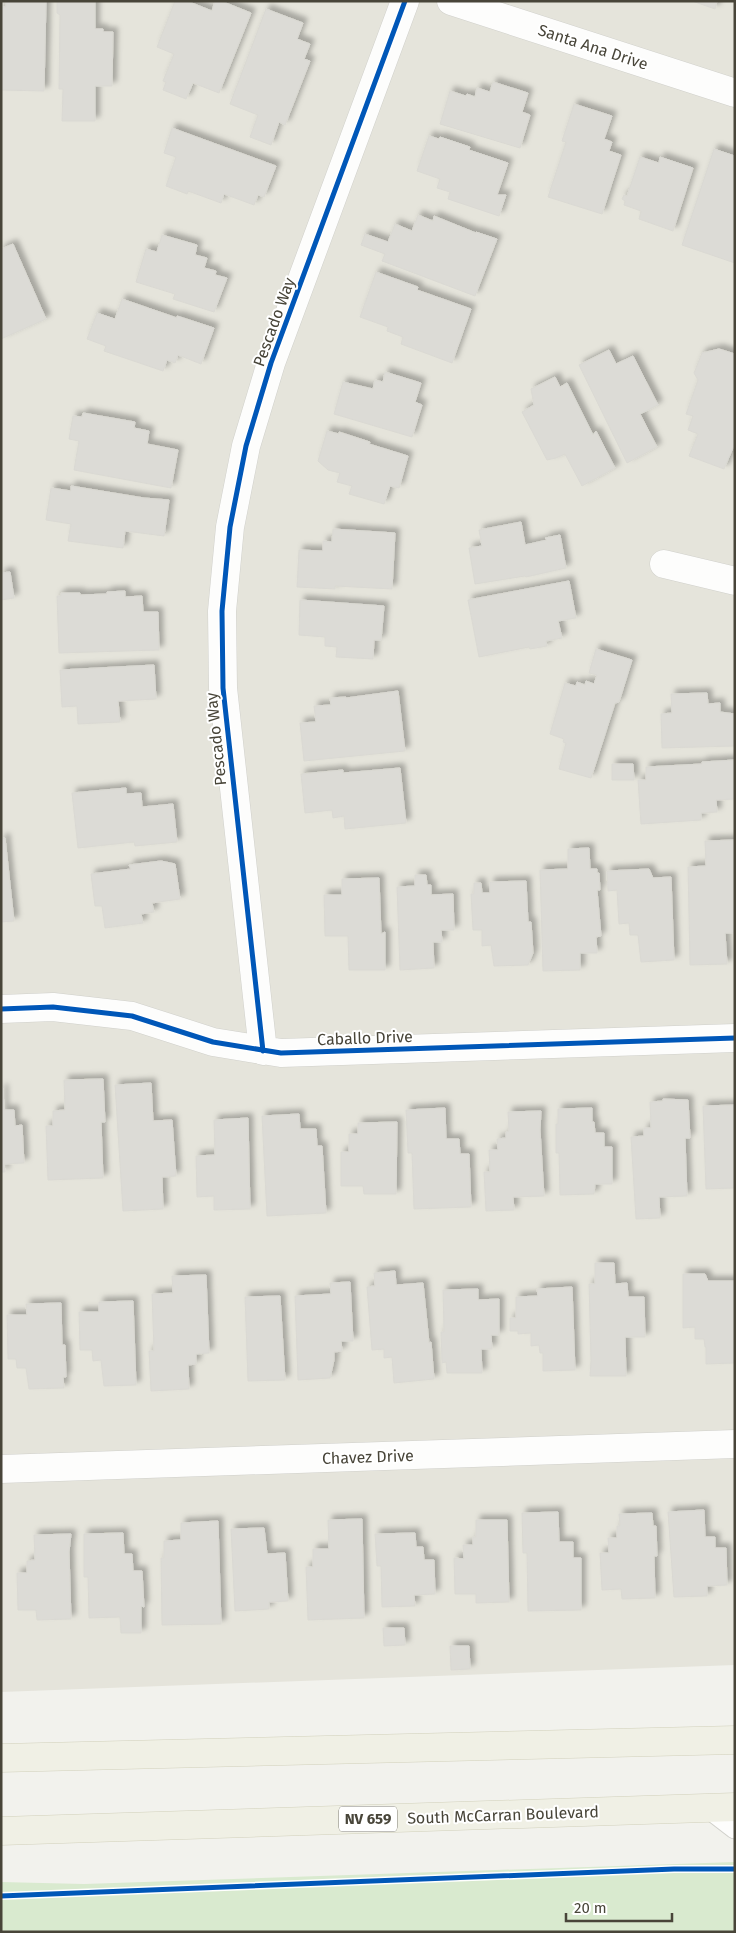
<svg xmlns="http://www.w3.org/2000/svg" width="736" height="1933" font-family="'Fira Sans',sans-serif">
<defs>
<filter id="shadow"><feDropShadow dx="4.5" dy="-4.5" stdDeviation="2.5" flood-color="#0004"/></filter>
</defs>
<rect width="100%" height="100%" fill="#f2f2ed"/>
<path fill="#e5e4db" d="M1,1h734v1664l-734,27z"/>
<path fill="#d9eacf" d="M735,1862v70h-734v-50l83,2z"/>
<path fill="#dcdbd6" stroke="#dad9d3" filter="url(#shadow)" d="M6,1h40l-2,90 -43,-1v-83h5z
M57,1h38v28h8v3h10l-1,54h-17v35h-33l1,-32h-4l1,-74 -3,-2z
M175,1h12l25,10 3,-10h6l30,12 -32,80 -26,-10 -7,16 -23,-9 3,-8 -3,-1 11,-27 -17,-7z
M692,1h25l-2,8z
M266,9l37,14 -6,16 13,5 -6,15 6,2 -25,64 -6,-3 -8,23 -21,-8 8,-22 -28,-11z
M493,82l35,11 -6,19 8,3 -10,33 -80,-24 10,-33 16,5 1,-2 8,3 2,-9 13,4z
M574,104l38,12 -8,23 8,3 -3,9 12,4 -19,59 -54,-17 18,-55 -4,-1z
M172,128l104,38 -12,31 -6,-2 -4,10 -30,-11 -3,9 -33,-12 -1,3 -21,-8 10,-29 -12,-4z
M429,136l10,3 1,-2 30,10 -1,3 39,13 -11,32h9l-7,21 -51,-17 2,-7 -13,-4 3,-9 -23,-8z
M714,149l21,7v107l-53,-18z
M640,157l19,6 1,-6 33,11 -20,63 -34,-12 2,-8 -17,-6 1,-4 -3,-2 2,-4 3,1z
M418,215l15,6 1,-5 42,17v-1l21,7 -22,57 -93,-35 3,-7 -24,-9 4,-11 23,8 7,-18 17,7z
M162,235l35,10 -2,10 12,3 -3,10 12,3 -1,4 12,3 -13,34 -41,-13 2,-5 -39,-12 10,-33 11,3z
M13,244l33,75 -45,20v-90z
M376,272l42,15 -1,3 54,19 -19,54 -51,-19 2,-7 -16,-6 1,-4 -28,-10z
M122,299l55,19v-2l37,12 -13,36 -23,-9 -3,8 -8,-3 -4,11 -59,-20 2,-5 -19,-7 10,-26 18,6z
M719,349l16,5v89l-11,26 -35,-13 9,-22 -10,-4 5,-14 -7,-2 12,-34 -4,-7 8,-20z
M609,350l7,14 17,-8 25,49 -18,9 17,33 -30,16 -48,-98z
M385,372l36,11 -6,19 7,3 -10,32 -78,-23 9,-32 30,7 2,-9 8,2z
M555,377l5,10 7,-4 26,52 3,-4 19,37 -33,18 -17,-32 -9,4 -9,2 -25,-48 12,-7 -3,-16z
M83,413l52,9 -1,6 15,3 -2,13 31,6 -7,38 -97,-18 5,-29 -10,-2 4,-23 9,1z
M327,431l12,3v-2l31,10 -1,2 39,12 -9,32 -9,-2 -6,18 -35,-10 3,-8 -15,-4 3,-9 -12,-3 -10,-9z
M71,486l73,12 25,2 -5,36 -39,-5 -2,17 -55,-7 3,-17 -25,-4 5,-32 20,3z
M521,522l4,23 22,-5 -2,-2 15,-3 6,33 -40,9 -1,-1 -50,8 -6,-36 13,-2 -3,-16z
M333,529l62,4 -3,56 -57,-3v3l-38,-2 2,-37 24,1v-10l9,1z
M10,572l4,26 -13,2v-27z
M569,581l7,37 -18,3 4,17 -16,3 1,5 -17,3 -1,-2 -50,10 -11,-57z
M125,591v6l17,-1 1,16h15l1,38 -100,3 -2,-57h4v-3h19v2l27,-1v-2z
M300,600l84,6 -3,34h-7l-1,19 -37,-2 1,-10 -12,-1v-9l-26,-2z
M596,649l36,11 -13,42 -4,1 -24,75 -32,-9 7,-26 -3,-1 1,-3 -14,-5 15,-51 11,3 1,-4 8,3 1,-4 8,3 3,-9 -8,-2z
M154,665l2,34 -38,2 2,21 -42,2 -1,-18 -15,1 -2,-37z
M398,691l7,60 -101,10 -4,-38 16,-1 -2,-16 17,-1 -1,-7 16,-1v1z
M707,693l1,11 12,-1v9l15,2v32l-73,2 -1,-34 11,-1 -1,-19z
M735,760v39l-19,1 1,12 -16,1v7l-60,4 -3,-44h8v-13l56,-3v-2z
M612,764h21l1,16h-22z
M400,768l6,55 -61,6 -1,-13 -11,2 -1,-8 -27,3 -4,-39 42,-4v3z
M126,788v6l15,-1 1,14 31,-3 4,38 -42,4 -1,-4 -56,6 -6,-55z
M5,838l9,83 -13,1v-83z
M735,840v93h-10l2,31 -37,1 -2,-98 18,-1 -1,-25z
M589,848l1,21h7v4h2l1,17h-3l4,46 -5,1 1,16h-17v17l-37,1 -3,-101 28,-1v-20z
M161,861l14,3 5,35 -28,4 2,9 -13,2 2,9 -38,5 -3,-22h-7l-4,-32 40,-5 -2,-4z
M649,869l4,9 18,-1 3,83 -33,2 -3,-27h-8l-1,-12 -10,1 -2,-34 -9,1 -1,-20z
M415,875h11l1,10h4v10l22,-1 1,36h-13l1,12h-9l1,26 -34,2 -3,-83 18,-1z
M379,878l2,56 4,-2v38h-36l-1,-34h-23l-1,-41h18v-16z
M526,881l2,41h3l2,31 -5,12 -34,1 -3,-21 -9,1v-16h-9l-2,-36h3v-11h7l1,10h8v-11z
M103,1079l2,43h-4l2,56 -55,2 -2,-54h7v-15l12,-1 -1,-30z
M151,1083l2,38 19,-1 4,56 -14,1 1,32 -40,2 -8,-126z
M3,1088l1,22h10l1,16 7,-1 2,38 -20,1 1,8h-4v-83z
M663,1099l25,1 2,38h-5l2,58 -28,1 1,21 -24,1 -5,-82 13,-1v-8h7l-1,-26 13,-1z
M735,1105v83l-29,1 -3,-83z
M445,1108l1,31h13l1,15h9l2,53 -57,2 -2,-56h-4l-2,-43z
M592,1108v14h2l1,11h9v14h8v37h-17l-1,10 -34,1 -1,-42h-3v-29h2v-15z
M541,1111l-1,19 4,66 -31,1 1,13 -28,1 -2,-39h6l-1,-22h9l-1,-11 9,-1v-6l3,-1 -1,-19z
M299,1114l1,15h16l1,17h5l4,67 -59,3 -5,-100z
M248,1118l2,91 -36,1v-14l-17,1 -1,-41 19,-1 -1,-35z
M397,1122l-1,72h-32l-1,-8h-22v-34h8v-18h9v-11z
M595,1263h19l1,21 12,-1 1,14h16l1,40h-20l1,39h-36l1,-15 -2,-77h6z
M395,1271l1,14 27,-2 6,60 2,-1 3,37 -40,4 -2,-26 -8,1v-9l-12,1 -5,-63 8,-1 -1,-13z
M683,1274h22l3,7h27v82l-29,1v-17h-1l-1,-8h-9v-12l-12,1z
M206,1275l3,78 -13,1v10l-8,1 1,24 -38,2 -2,-40h5l-2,-57 21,-1 -1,-17z
M350,1282l3,59h-12l1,10 -8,1v8l-4,18 -32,2 -3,-84 36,-2 -1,-11z
M572,1287l3,83 -32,1v-18h-3l-1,-8 -8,1v-13l-13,1v-3h-8v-13h6v-21l22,-1 -1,-7z
M478,1289v11l21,-1v36h-8l1,14h-11l1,24h-35l-1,-11 -4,1 -1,-31h3l-1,-42z
M280,1296l5,84 -37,1 -3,-84z
M133,1301l3,84 -32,1 -3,-26 -8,1 -1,-11h-12l-1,-38h20v-10z
M61,1303l1,42h3l1,32h-3l1,11 -35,1 -3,-21h-9l-1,-9h-8l-1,-44h20l-1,-11z
M704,1510l1,27h10v11h11l1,37 -20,1v10l-33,1 -6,-85z
M558,1512l1,30h14v16h8v52l-53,1 -1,-58h-4l-1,-40z
M652,1513l1,13h3l1,30h-3l1,42 -33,1 -1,-10 -19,1 -2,-37h9l-1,-15h9v-12h3l-1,-12z
M362,1519l2,99 -56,2 -2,-53h7v-18h16l-1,-29z
M476,1520h31l2,82 -33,1v-9h-21l-1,-36 10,1 -1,-14h10v-8h3z
M218,1521l3,103 -59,1 -1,-67h3v-17l17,-1v-17z
M264,1528l3,26 18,-1 3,48 -19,1v7l-34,2 -4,-82z
M123,1533l1,21h8l1,17h9l2,36 -3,-1v27h-20l-1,-16 -31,1 -1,-41h-4v-43z
M415,1533l1,14h7l1,13h10l1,34 -21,1 1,11 -33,1 -1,-41h-4l-2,-32z
M71,1534l-2,18 2,67 -34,1 -1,-10h-18l-1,-37h10v-12l8,-1 -1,-25z
M383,1628h21l1,17 -21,1z
M450,1646h19l1,23 -19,1z"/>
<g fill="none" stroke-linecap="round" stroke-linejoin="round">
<g stroke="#d0d0cb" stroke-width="23">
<path id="service" d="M709,1808l26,20"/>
</g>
<g stroke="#d0d0cb" stroke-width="29">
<path id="minor" d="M451,1l284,92
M664,564l71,17
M1,1009l52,-2 79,9 81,26 68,11 454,-15
M263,1051l-40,-363 -1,-77 8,-84 16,-81 25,-83 134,-362
M1,1469l734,-25"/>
</g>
<g stroke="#d2d1bc" stroke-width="29">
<path id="primary" d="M1,1758l734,-18
M1,1831l734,-24"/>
</g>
<use href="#service" stroke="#fdfdfc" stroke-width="21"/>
<use href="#minor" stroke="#fdfdfc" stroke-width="28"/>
<use href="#primary" stroke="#f0f0e5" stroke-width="28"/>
<g stroke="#fff" stroke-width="8">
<path id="cycleway" d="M1,1009l52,-2 79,9 81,26 68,11 454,-15
M263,1051l-40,-363 -1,-77 8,-84 16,-81 25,-83 134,-362
M1,1896l673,-27h61"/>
</g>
<use href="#cycleway" stroke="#0057b8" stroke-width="5"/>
</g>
<g text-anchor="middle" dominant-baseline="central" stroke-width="4" stroke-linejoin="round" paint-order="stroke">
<rect fill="#fff" stroke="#7f7d74" stroke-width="1" x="339" y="1806.5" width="58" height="25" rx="4"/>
<g font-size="15" font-weight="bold" fill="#484539">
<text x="368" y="1819">NV 659</text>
</g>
<g font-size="16" fill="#484539" stroke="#fff">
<text transform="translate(593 47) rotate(18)">Santa Ana Drive</text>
<text transform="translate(274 322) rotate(-70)">Pescado Way</text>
<text transform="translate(216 739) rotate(-96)">Pescado Way</text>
<text transform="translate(365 1038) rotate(-2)">Caballo Drive</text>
<text transform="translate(368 1457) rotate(-2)">Chavez Drive</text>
<text transform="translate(503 1815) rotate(-2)">South McCarran Boulevard</text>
</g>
</g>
<rect width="736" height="1933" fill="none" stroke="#484539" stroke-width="5"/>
<path d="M566 1913v8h106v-8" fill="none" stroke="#484539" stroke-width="2.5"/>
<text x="574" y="1913" font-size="15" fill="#484539" stroke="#ffffff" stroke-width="4" paint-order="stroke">20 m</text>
</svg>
